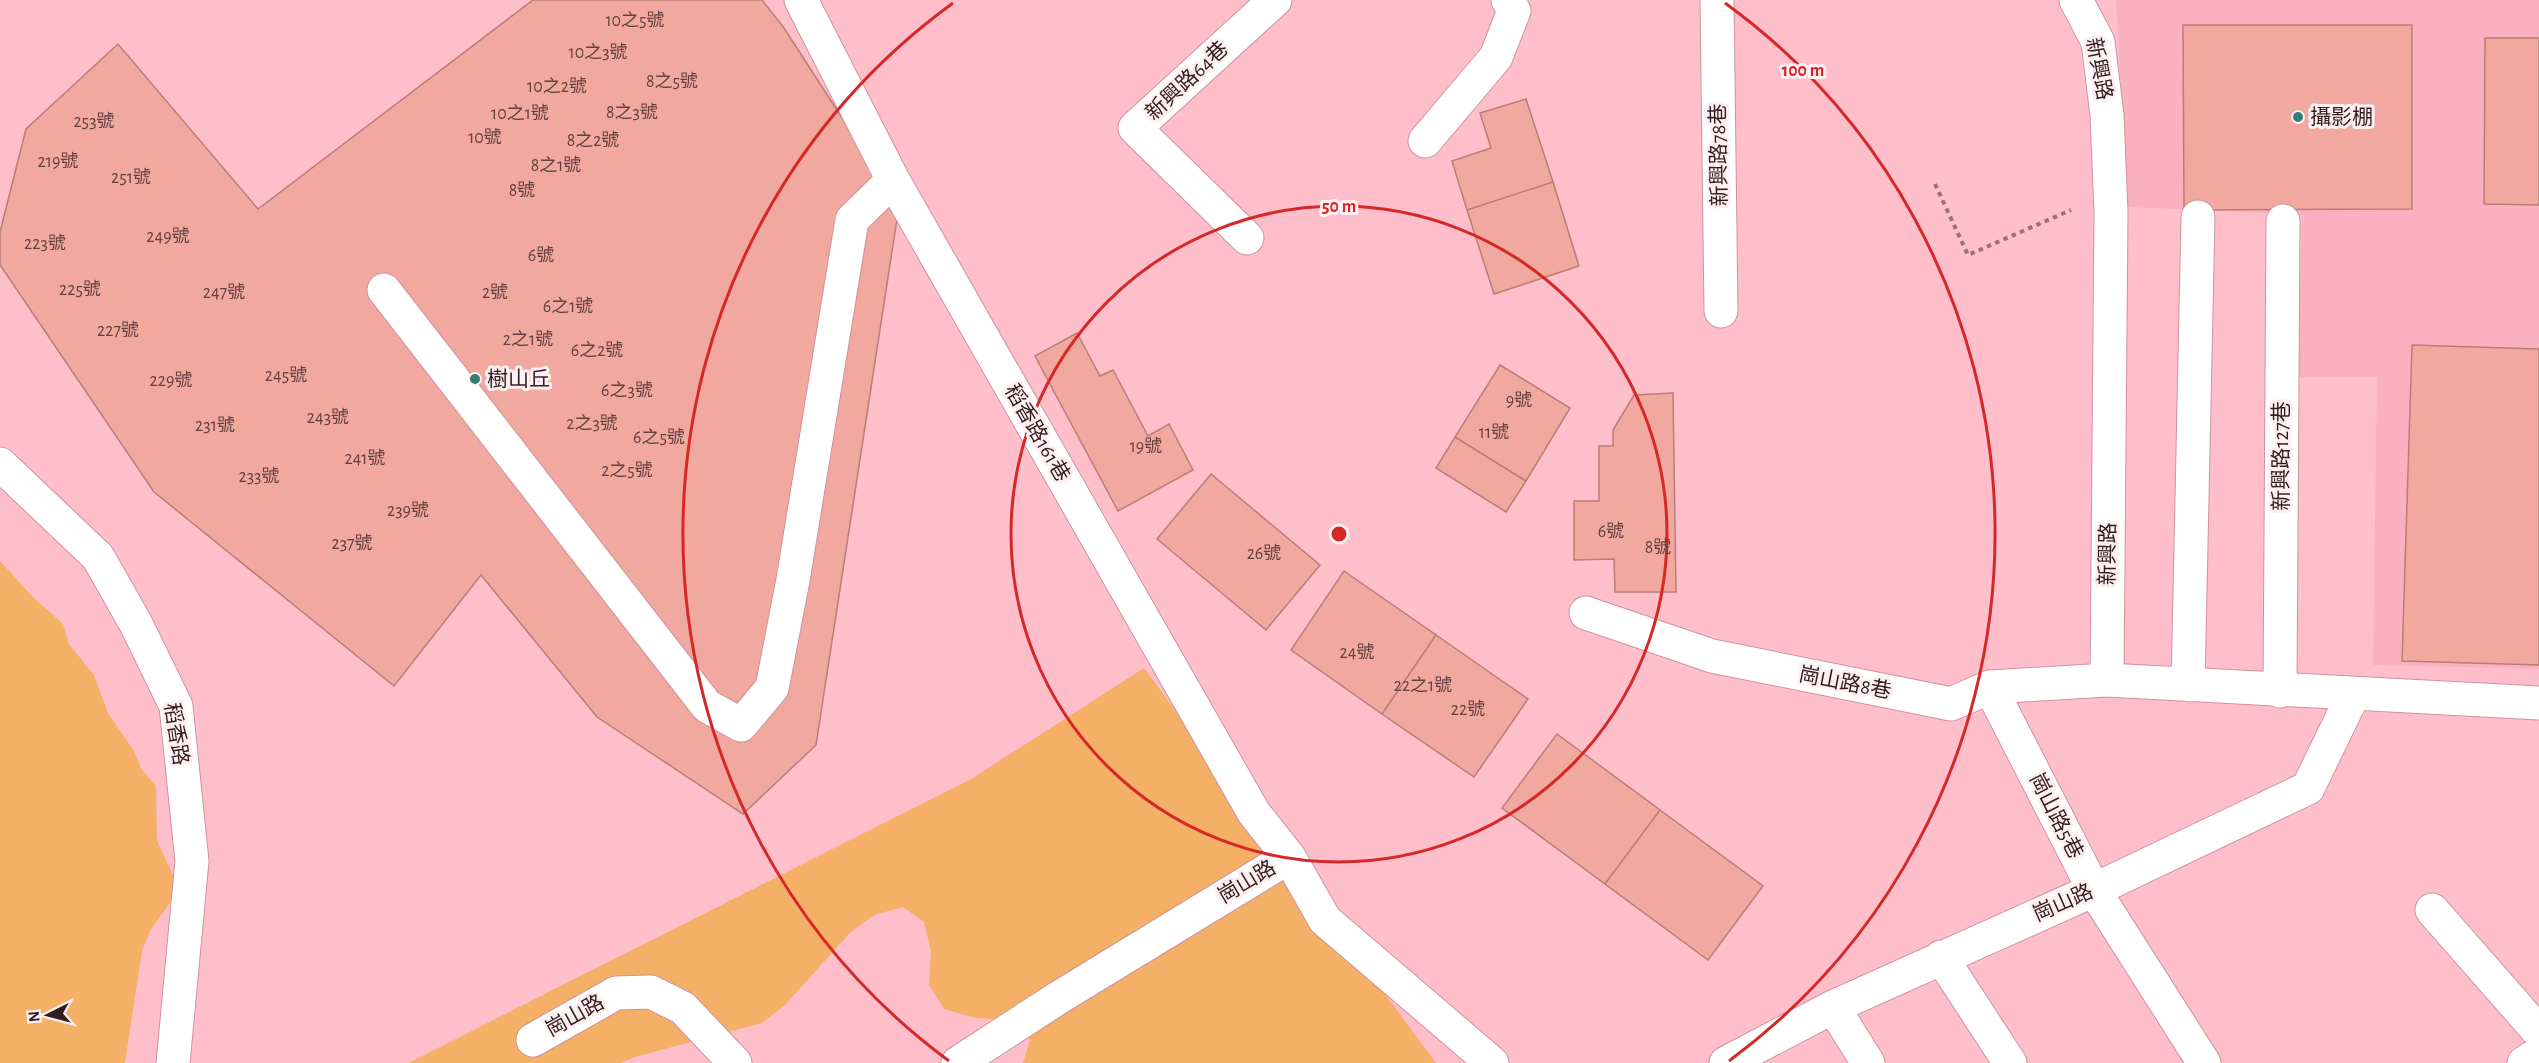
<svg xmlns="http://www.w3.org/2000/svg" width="2539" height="1063" font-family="'Alegreya Sans','Noto Sans TC',sans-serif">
<rect width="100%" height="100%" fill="#ffbfca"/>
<path fill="#f9b1bf" d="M2116,0h423v669l-166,-4 4,-288h-78l3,-162 -174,-8z"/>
<path fill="#f5b067" d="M0,561l32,35 31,28 6,20 25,31 14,38 26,38 8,19 14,16 1,55 18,38 -3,21 -22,31 -8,20 -17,112h-125z
M1144,668l292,395h-413l7,-23 -25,-20 -30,-2 -31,-9 -15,-24 2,-33 -7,-30 -21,-15 -29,8 -24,18 -65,72 -23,18 -127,34 -13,6h-214l563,-284z"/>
<path fill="#f1a89f" stroke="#b97d77" stroke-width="1.5" d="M533,0h229l22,28 115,178 -83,539 -73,69 -146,-97 -116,-142 -87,111 -240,-194 -154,-227v-33l26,-103 92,-85 140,165z
M2183,25h229v184l-228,1z
M2485,38h54v167l-55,-1z
M1526,99l27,83 -86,28 -15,-49 39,-13 -11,-35z
M1553,182l26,84 -85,28 -27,-84z
M1077,333l23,43 13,-6 35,66 21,-12 24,46 -75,41 -83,-155z
M2412,345l127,4v316l-137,-4z
M1500,365l70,43 -44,73 -71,-44z
M1673,393l3,199h-61l-1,-33 -40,1v-59h25v-55h14v-16l21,-35z
M1455,437l71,44 -20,31 -70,-44z
M1211,474l109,91 -54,65 -109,-91z
M1344,571l92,64 -54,79 -91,-64z
M1436,635l92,64 -54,78 -92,-63z
M1557,734l103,76 -55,74 -103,-76z
M1660,810l103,76 -55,74 -103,-76z"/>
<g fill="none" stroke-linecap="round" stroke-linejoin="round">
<g stroke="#cf929d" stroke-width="35">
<path id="minor" d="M801,0l92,180 361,633 35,44 36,63 167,143
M1717,0l4,311
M2076,0l22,42 9,73 4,97 -4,468
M1425,141l71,-84 18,-46 -6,-11
M1247,238l-112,-110 140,-128
M384,290l323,416 34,19 31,-37 21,-108 59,-360 41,-40
M0,464l98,93 38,67 40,82 16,155 -19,202
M1586,613l126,43 239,48 39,-17 117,-7 432,23
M2188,685l10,-468
M1990,687l104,203 110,173
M2280,691l3,-470
M2432,910l107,122
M1941,957l69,106
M1833,1007l35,56
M533,1040l83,-47 35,-1 32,16 52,55
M958,1063l100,-65 231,-141
M1726,1063l107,-56 261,-117 214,-102 45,-93
M2524,1063l15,-10"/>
</g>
<path stroke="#9c7078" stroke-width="4" stroke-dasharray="4.5 4.5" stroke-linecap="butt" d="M1935,184l33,71 103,-45"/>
<use href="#minor" stroke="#fff" stroke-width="33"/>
</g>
<g fill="none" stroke="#d62828" stroke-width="3">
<circle cx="1339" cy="534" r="328"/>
<path d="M949 1061A656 656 0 0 1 953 3M1725 3A656 656 0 0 1 1729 1061"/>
</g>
<g fill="#357c75" stroke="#fdf0f2" stroke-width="2">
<circle cx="2298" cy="117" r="6"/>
<circle cx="475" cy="379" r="6"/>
</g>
<g text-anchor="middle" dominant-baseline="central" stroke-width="6" stroke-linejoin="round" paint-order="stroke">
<g font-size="18" fill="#634040">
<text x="635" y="21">10之5號</text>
<text x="598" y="53">10之3號</text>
<text x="672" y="82">8之5號</text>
<text x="557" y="87">10之2號</text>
<text x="632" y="113">8之3號</text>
<text x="520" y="114">10之1號</text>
<text x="94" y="122">253號</text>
<text x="485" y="138">10號</text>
<text x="593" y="141">8之2號</text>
<text x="58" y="162">219號</text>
<text x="556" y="166">8之1號</text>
<text x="131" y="178">251號</text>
<text x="522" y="191">8號</text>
<text x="168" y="237">249號</text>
<text x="45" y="244">223號</text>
<text x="541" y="256">6號</text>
<text x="80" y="290">225號</text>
<text x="224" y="293">247號</text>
<text x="495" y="293">2號</text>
<text x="568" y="307">6之1號</text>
<text x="118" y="331">227號</text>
<text x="528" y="340">2之1號</text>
<text x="597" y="351">6之2號</text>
<text x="286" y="376">245號</text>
<text x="171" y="381">229號</text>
<text x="627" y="391">6之3號</text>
<text x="1519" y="401">9號</text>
<text x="328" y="418">243號</text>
<text x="592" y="424">2之3號</text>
<text x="215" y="426">231號</text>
<text x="1494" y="433">11號</text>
<text x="659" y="438">6之5號</text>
<text x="1146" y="447">19號</text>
<text x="365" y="459">241號</text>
<text x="627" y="471">2之5號</text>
<text x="259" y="477">233號</text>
<text x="408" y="511">239號</text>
<text x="1611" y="532">6號</text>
<text x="352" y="544">237號</text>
<text x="1658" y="548">8號</text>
<text x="1264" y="554">26號</text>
<text x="1357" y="653">24號</text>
<text x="1423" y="686">22之1號</text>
<text x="1468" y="710">22號</text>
</g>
<g font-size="21" fill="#341d21" stroke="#fdf0f2">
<text transform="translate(2099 69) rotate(79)">新興路</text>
<text transform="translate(1187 81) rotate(-43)">新興路64巷</text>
<text transform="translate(1719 155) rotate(-91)">新興路78巷</text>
<text transform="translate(1037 433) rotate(60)">稻香路161巷</text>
<text transform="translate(2281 456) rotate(-90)">新興路127巷</text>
<text transform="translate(2108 554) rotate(-89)">新興路</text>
<text transform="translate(1845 683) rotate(11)">崗山路8巷</text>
<text transform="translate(176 734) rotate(81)">稻香路</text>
<text transform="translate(2056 816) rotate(63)">崗山路5巷</text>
<text transform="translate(1247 882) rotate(-31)">崗山路</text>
<text transform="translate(2063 903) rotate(-24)">崗山路</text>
<text transform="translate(575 1016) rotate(-29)">崗山路</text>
</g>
<g font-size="21" fill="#341d21" stroke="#fdf0f2" text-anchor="start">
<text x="2310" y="117">攝影棚</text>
<text x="487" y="379">樹山丘</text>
</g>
</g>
<circle cx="1339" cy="534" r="9" fill="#d62828" stroke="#fdf0f2" stroke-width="3"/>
<g font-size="18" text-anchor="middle" font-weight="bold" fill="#d62828" stroke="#fdf0f2" stroke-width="6" stroke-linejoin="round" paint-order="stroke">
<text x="1803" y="76">100 m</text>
<text x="1339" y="212">50 m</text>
</g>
<g transform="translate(48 1015) rotate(264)" stroke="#fdf0f2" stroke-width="4.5" paint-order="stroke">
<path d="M0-4.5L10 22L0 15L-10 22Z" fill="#341d21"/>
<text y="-9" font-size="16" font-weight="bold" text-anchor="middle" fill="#341d21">N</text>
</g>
</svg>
